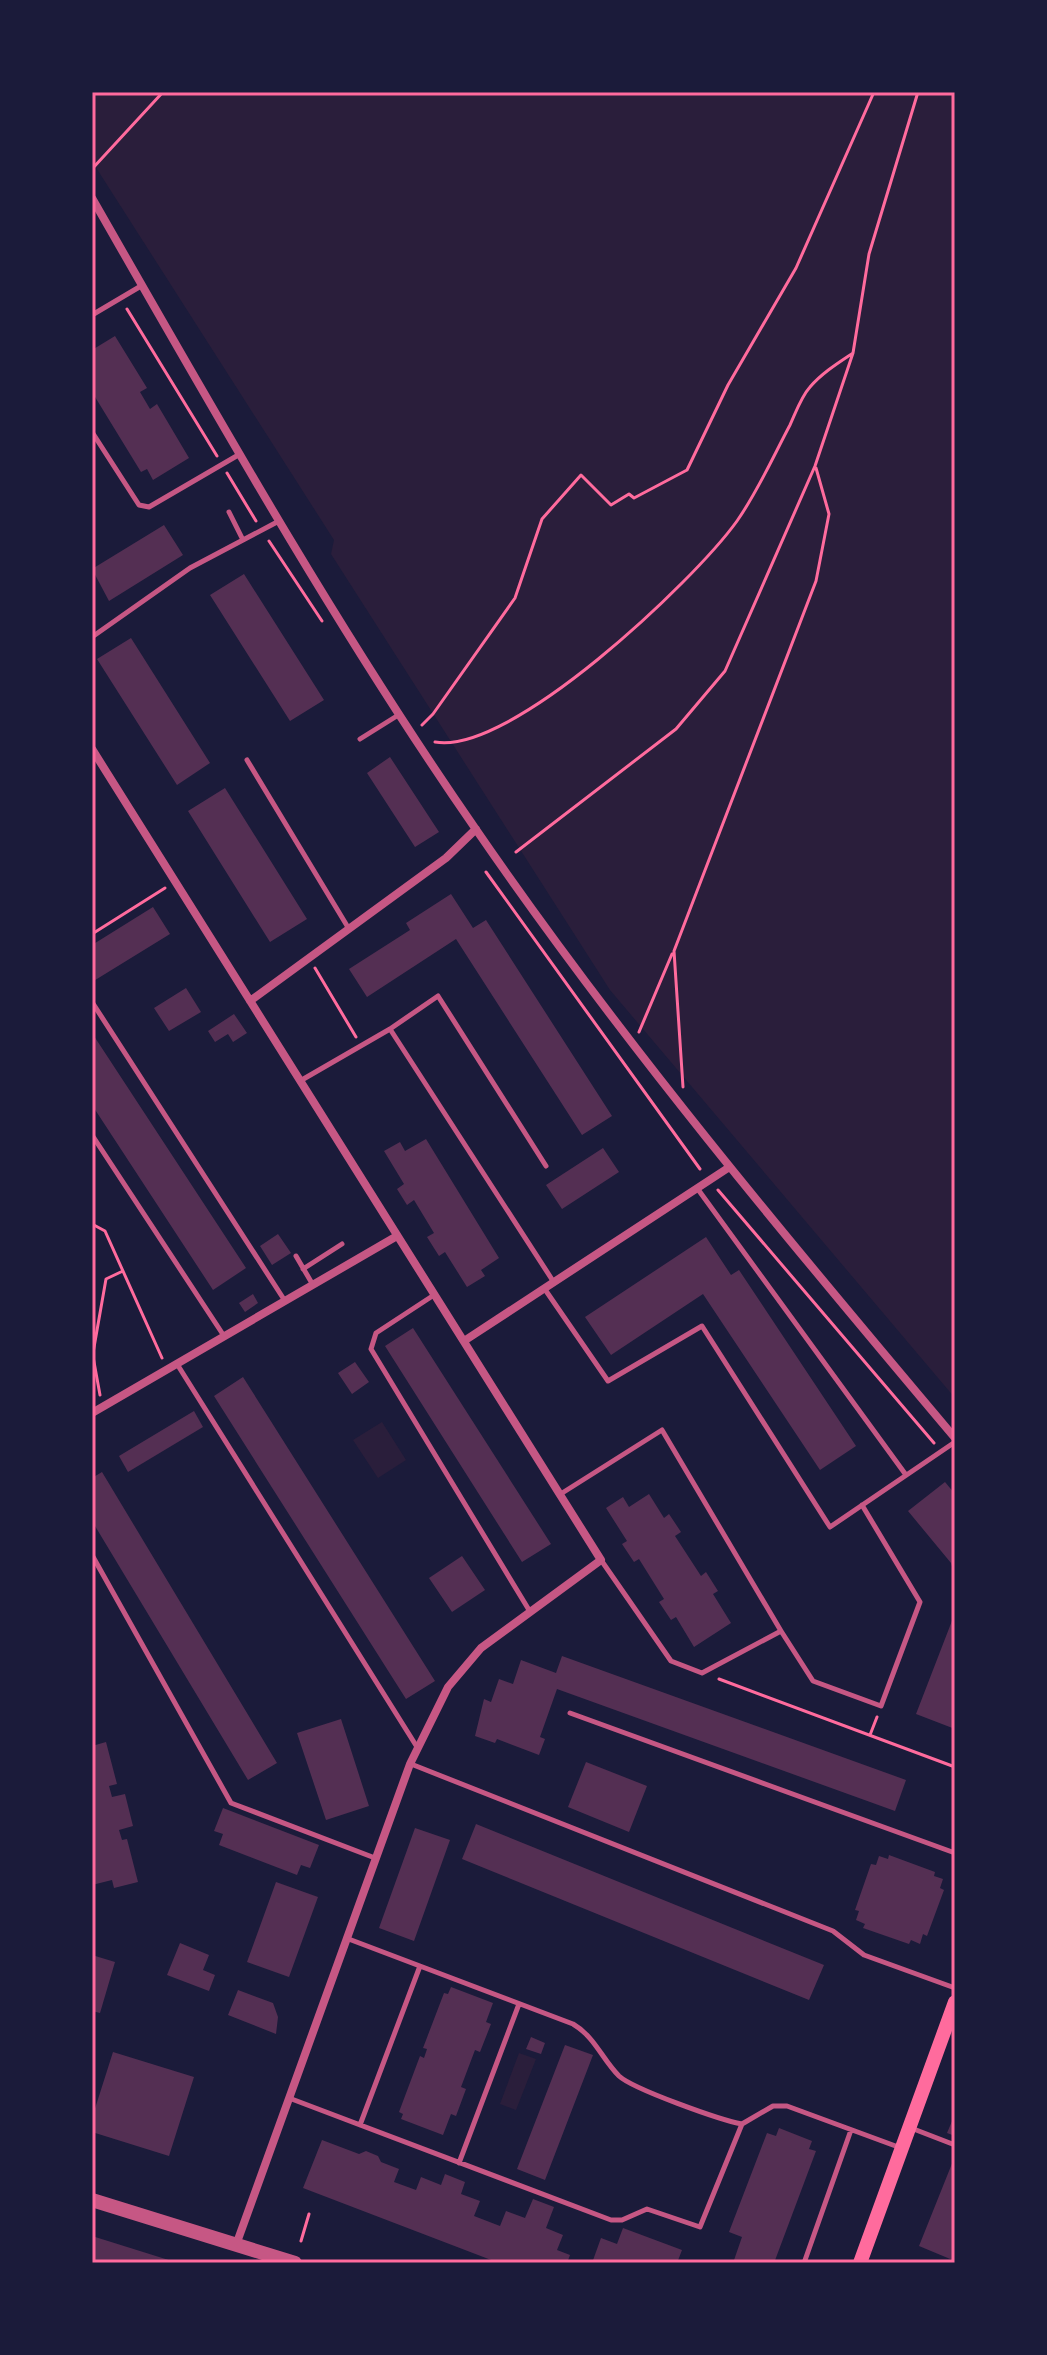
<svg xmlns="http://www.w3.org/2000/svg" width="1047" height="2355" font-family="'Exo 2',sans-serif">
<rect width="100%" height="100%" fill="#1b1b3a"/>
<path fill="#2a1e3b" d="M92,92h863v1306l-345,-408 -279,-436 3,-14 -239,-374 -3,-11z
M382,1422l24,38 -28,18 -25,-38z
M519,2053l17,6 -20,51 -16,-6z"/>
<path fill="#542f53" d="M115,336l32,52 -7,4 10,17 7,-5 32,54 -36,22 -6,-11 -6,3 -49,-80v-42z
M164,525l19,30 -74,46 -17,-32z
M244,574l80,126 -34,21 -80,-126z
M131,638l79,125 -33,22 -80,-126z
M390,757l49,75 -24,15 -48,-74z
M225,788l82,131 -37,23 -82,-131z
M451,894l22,34 13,-8 126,196 -30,19 -126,-196 -89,58 -18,-28 61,-39 -4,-7z
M153,907l17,27 -78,48v-37z
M186,988l15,24 -32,19 -15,-23z
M234,1014l13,19 -14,9 -5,-8 -13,8 -7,-11z
M92,1033l154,235 -33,22 -121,-185z
M426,1139l73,119 -18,12 4,6 -18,11 -22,-35 -6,4 -12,-19 7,-4 -20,-33 -7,5 -10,-16 7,-5 -20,-33 16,-9 5,9z
M603,1148l16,24 -57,37 -16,-24z
M278,1234l13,19 -19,12 -12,-19z
M706,1237l25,38 8,-5 117,176 -36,24 -117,-176 -92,61 -26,-38z
M253,1294l5,9 -13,9 -6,-9z
M413,1328l138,216 -29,18 -137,-216z
M355,1362l14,20 -17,12 -14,-21z
M243,1377l192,304 -29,18 -192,-303z
M194,1411l9,16 -75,45 -9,-16z
M102,1472l175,291 -29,17 -156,-259v-43z
M945,1482l10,12 -1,79 -3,-10 -43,-52z
M649,1494l15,24 5,-4 12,18 -6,4 26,40 5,-4 12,19 -5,3 18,29 -37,24 -18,-30 -5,3 -12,-18 5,-3 -25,-40 -5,3 -12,-18 5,-3 -21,-33 17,-11 6,10z
M462,1556l23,34 -33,22 -23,-34z
M955,1613v116l-39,-15z
M562,1656l344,124 -11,31 -338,-122 -17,48 5,2 -6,16 -42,-16 -2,4 -20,-7 9,-37 7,3 8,-23 14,5 8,-24 35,13z
M341,1719l28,87 -43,14 -29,-87z
M106,1742l11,42 -8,2 3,11 13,-3 8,32 -14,4 3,10 5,-1 11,43 -24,6 -2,-8 -20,5v-139z
M586,1762l61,24 -18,46 -61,-25z
M223,1808l96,37 -9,23 -9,-3 -4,10 -78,-30 4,-11 -9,-3z
M476,1824l348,141 -15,35 -347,-141z
M415,1828l35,12 -36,101 -35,-13z
M889,1855l46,17 -1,4 9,3 -3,9 4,2 -17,46 -4,-2 -3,10 -9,-4 -2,4 -46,-16 2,-4 -9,-4 3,-9 -4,-1 16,-46 5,1 3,-9 9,3z
M276,1882l42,15 -29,80 -42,-15z
M180,1943l29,12 -6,15 12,5 -6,16 -42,-16z
M92,1955l23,7 -15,51 -8,-2z
M451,1987l42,16 -7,19 5,2 -11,28 -5,-2 -14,37 5,2 -10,27 -5,-2 -8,21 -42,-16 2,-5 -4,-2 21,-56 4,2 3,-9 -4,-1 21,-55 4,1z
M238,1990l35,13 5,14 -2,17 -48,-19z
M531,2037l14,6 -4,11 -15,-5z
M565,2045l28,10 -48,125 -28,-11z
M113,2052l81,25 -25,79 -77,-24v-14z
M955,2114v22l-8,-3z
M779,2128l33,13 -3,8 7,2 -42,112h-41l9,-26 -13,-5 38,-99 9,3z
M322,2140l37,14 7,-3 12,5 3,6 18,7 -5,13 22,8 5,-13 20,8 4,-11 20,8 -4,12 19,7 -6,15 26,10 6,-15 19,7 8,-19 21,8 -8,21 17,7 -6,15 13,5 -3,8h-68l-196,-75z
M955,2156v105l-36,-15z
M623,2228l59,22 -5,13h-85l9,-25 16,6z
M92,2236l83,26v1h-83z"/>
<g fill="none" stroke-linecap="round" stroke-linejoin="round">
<path stroke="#ff6b9d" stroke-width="3" d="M92,169l71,-77
M127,309l90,147
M227,473l29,48
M269,541l53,80
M422,725l11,-11 82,-116 27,-79 39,-44 30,30 18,-11 5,4 53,-28 41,-85 68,-117 78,-176
M435,742c75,14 259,-161 302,-221 21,-30 36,-64 53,-96 6,-13 11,-28 20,-38 12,-14 28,-24 43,-34
M516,852l160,-123 49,-58 90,-205 38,-113 16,-99 49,-162
M486,872l214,297
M92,934l73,-46
M315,968l41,69
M639,1032l33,-78
M683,1087l-9,-136 142,-370 13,-67 -13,-46
M718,1190l216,253
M92,1224l13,7 57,127
M92,1351l8,44
M93,1353l13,-74 17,-8
M719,1679l236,88
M870,1735l7,-18
M301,2241l8,-27"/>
<path stroke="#c65784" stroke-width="5" d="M92,315l49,-29
M92,432l47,73 10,2 91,-53
M229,512l14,28
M92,637l98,-69 89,-47
M360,739l40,-25
M247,760l102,169
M92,1002l193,299
M390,1029l48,-33 108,170
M300,1081l90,-52 163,252
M92,1135l132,201
M697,1188l209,287
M296,1256l17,29
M303,1269l39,-25
M544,1288l64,93 94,-55 128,201 125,-85
M434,1295l-58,38 -5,16 158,261
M177,1364l240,383
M559,1495l103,-65 119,201 -79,42 -31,-12 -70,-101
M92,1555l139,248 144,55
M781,1631l32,50 68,25 39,-104 -58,-97
M570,1713l385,140
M411,1764l422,167 31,24 91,33
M346,1938l227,86c22,13 29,35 46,52 14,13 101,44 123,48l31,-18h14l114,42
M289,2098l322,122h11l25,-11 53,18 42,-103
M360,2125l60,-159
M911,2128l44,17
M459,2163l60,-159
M804,2263l47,-133"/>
<path stroke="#c65784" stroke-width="8" d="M92,198c122,213 243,428 383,630 147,214 313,412 480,610
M92,749l509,811 -120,88 -33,39 -38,77 -174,481
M250,1001l196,-143 30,-29
M464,1341l264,-173
M92,1413l305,-177"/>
<path stroke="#c65784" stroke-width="14" d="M92,2200l203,63"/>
<path stroke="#ff6b9d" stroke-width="14" d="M860,2263l95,-261"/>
</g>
<rect width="1047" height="2355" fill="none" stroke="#1b1b3a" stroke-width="188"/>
<rect x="94" y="94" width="859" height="2167" fill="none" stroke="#ff6b9d" stroke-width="3"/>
</svg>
